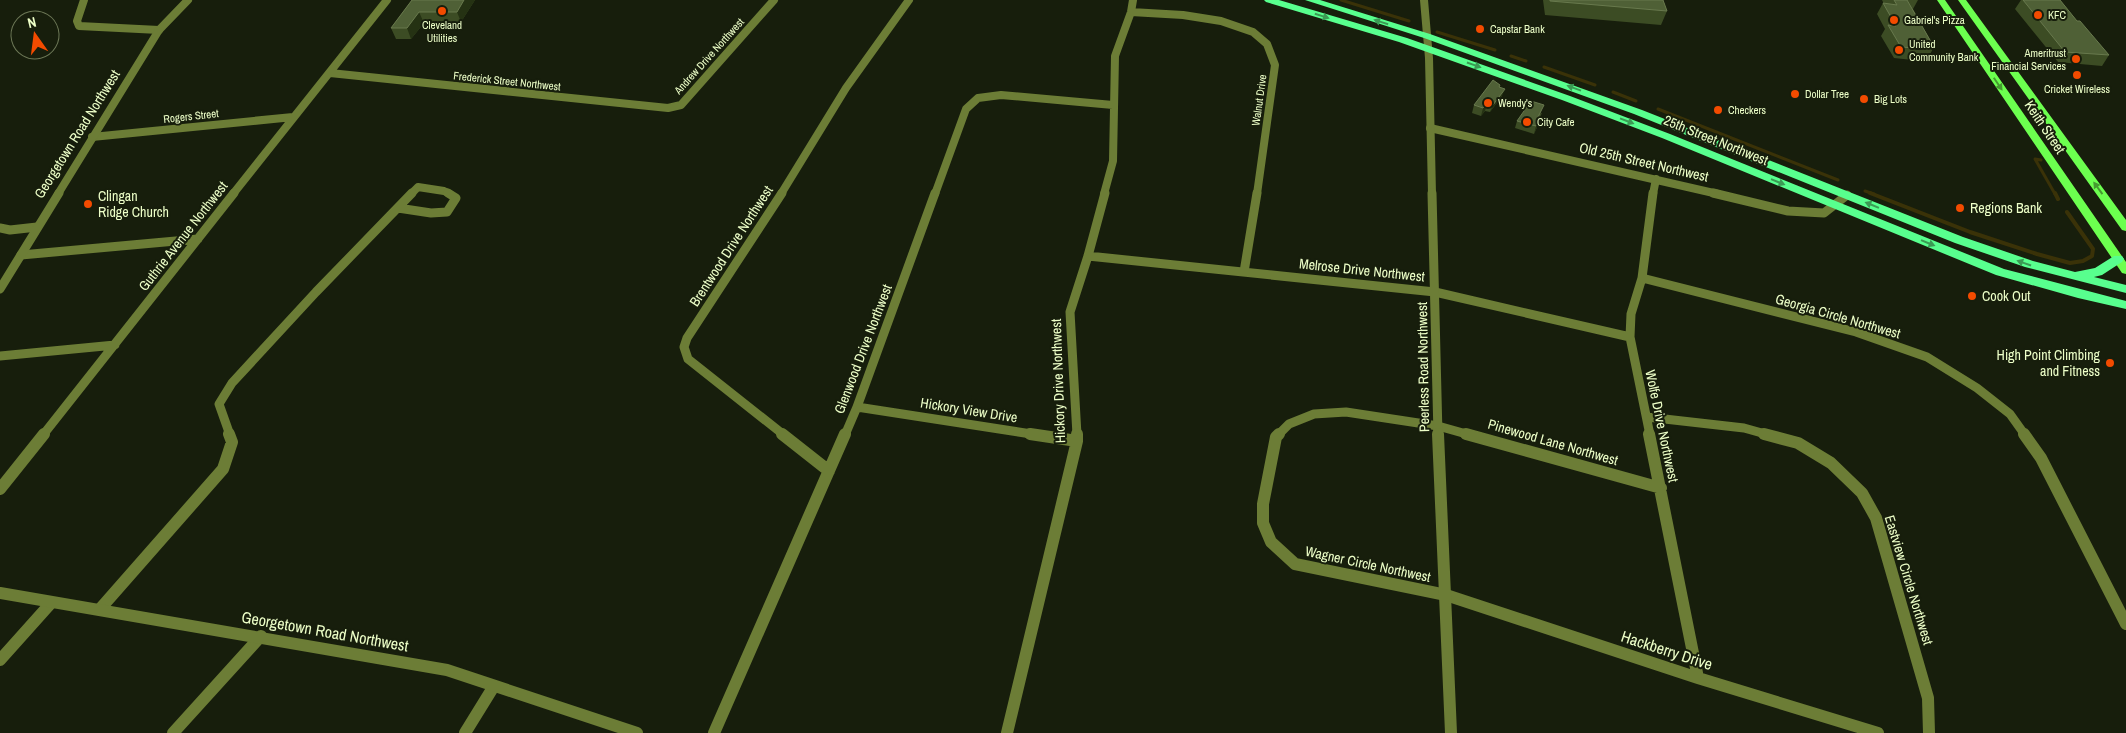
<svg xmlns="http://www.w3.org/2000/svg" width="2126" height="733" font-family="'Archivo Narrow',sans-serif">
<rect width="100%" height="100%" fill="#171e0c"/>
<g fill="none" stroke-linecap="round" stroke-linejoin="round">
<path stroke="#3a3208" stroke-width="3" d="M1341,0l68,21
M1437,32l58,18
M1511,56l15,5
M1544,67l51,18
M1613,92l23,9
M1658,109l180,71
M2041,160l-6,-1 20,35
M1865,191l9,3"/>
<path stroke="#3a3208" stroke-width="4" d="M1870,193l100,39 67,22 33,9 13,-2 9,-5 1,-7 -26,-37
M2055,193l3,6"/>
<path stroke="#6c7d36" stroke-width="8" d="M84,0l-7,21 2,5 80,4
M1131,12l52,3 38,6 32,11 14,12 8,21 -18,129
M330,73l338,35 13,-3 93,-105
M1430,128l288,66
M92,137l201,-20
M233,194l154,-194
M411,194l7,-7 26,4 6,3
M781,194l65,-106 63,-88
M935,194l31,-85 12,-11 23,-3 112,10
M1104,194l9,-33 2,-105 16,-44 2,-12
M1653,194l3,-15"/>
<path stroke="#6c7d36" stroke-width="9" d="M782,193l-95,145 -3,9 4,12 96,76
M1713,193l75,18 36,2 23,-18
M398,208l33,5 16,-1 9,-14 -8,-5
M0,228l10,2 27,-3
M21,255l177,-16
M1088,256l347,36 195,45
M1244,272l13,-79
M1642,278l214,54 71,25 50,31 33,26 15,21
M0,356l115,-11
M857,407l181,28
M1647,417l97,11 25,7
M43,435l191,-242
M230,435l-11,-31 13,-21 84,-91 96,-99
M845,435l12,-28 78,-214
M1077,435l-7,-123 18,-56 17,-63
M1278,435l11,-11 25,-10 32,-2 92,14 32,9
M1650,435l-20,-98 1,-23 11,-36 11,-85"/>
<path stroke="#6c7d36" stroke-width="12" d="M782,434l47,37
M1030,434l47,7
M1279,434l-3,3 -13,67v19l8,19 24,22 151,31 252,83 180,55
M1466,434l195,54
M1649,434l49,244
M1764,434l34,9 33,20 31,30 14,25 52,180 1,35
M2024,434l17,24 85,166
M0,489l44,-55
M100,609l123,-140 9,-27 -3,-8
M0,660l51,-57
M173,733l88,-97
M465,733l29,-47
M714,733l131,-299
M1007,733l70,-292v-7"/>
<path stroke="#6c7d36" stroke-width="8" d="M1424,0l5,58 3,136
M58,194l101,-164 29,-30"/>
<path stroke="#6c7d36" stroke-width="9" d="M1432,193l6,242
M0,289l59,-96"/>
<path stroke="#6c7d36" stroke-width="12" d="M1438,434l13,299
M0,593l447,77 190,63"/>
<path fill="#6cff4f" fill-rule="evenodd" d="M1937,0h8l181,262v12l-4,-1z
M1958,0h8l160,220v11l-4,-1z"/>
<path fill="#58ff8e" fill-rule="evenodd" d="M1264,0h15l128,38 163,58 100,38 334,135 122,32v8l-48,-11 -82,-23 -334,-137 -100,-38 -163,-58 -133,-40z
M1305,0h15l110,34 212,76 321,127 70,24 42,11 20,-4 19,-12h8l2,3 -2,3 -20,13 -8,2 32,8v8l-101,-26 -70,-24 -321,-129 -210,-76z"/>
</g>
<path fill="#3c4c24" d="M412,0h63l-14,22 -37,1 -13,16h-15l-5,-11z
M1543,0h120l4,11 -6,14 -116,-10z
M1882,0h36l-5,9 21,38 -6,11h-4l-2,3 -28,-3 -13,-22 4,-7 -8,-15 6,-11 1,1z
M2021,0h39l17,21 32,34 -7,11 -44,-4 -43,-53z
M1500,85v2l2,9 -12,16 -5,-1 -4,5 -9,-3 2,-8z
M1542,113l-2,4h1l-3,8 -4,9 -19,-6 2,-7z"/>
<path fill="#253213" d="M464,0h11l-14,22 -4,-10z
M419,12l5,11 -13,16 -4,-11z
M1505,89l-3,7 -12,16 3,-7z
M1487,103l-2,8 -4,5 2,-8z
M1541,117l-3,8 -4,9 2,-8z"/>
<path fill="#4f6036" stroke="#68794d" d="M412,0h52l-7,12h-38l-12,16h-16z
M1550,0h113l4,11 -117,-10z
M1894,0h13l27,47 -8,-1 2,3 -27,-2 -13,-22 8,1 -13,-23 14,2z
M2023,0h37l17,21h3l29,34 -44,-3z
M1493,80l7,5 -1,2 6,2 -12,16 -6,-2 -4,5 -9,-3z
M1531,101l13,4 -6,12h3l-5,9 -19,-5z"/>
<defs><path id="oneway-solid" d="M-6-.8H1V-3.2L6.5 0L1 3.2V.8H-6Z" transform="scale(1.25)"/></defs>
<g fill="#3b9a54">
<use href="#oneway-solid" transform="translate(1322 16) rotate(17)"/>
<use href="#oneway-solid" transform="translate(1381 22) rotate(-163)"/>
<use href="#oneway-solid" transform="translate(1474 65) rotate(19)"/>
<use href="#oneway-solid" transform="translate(1574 88) rotate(-160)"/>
<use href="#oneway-solid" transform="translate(1627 121) rotate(21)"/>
<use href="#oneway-solid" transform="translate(1778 182) rotate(22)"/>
<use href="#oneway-solid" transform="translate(1872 205) rotate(-158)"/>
<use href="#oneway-solid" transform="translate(1928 243) rotate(22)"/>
<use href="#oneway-solid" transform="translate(2024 263) rotate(-161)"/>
</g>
<g fill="#469a31">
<use href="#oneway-solid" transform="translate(1998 84) rotate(56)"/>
<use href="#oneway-solid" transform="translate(2098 188) rotate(-126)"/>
</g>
<g fill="#f34b00" stroke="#171e0c" stroke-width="2">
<circle cx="442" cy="11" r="5"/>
<circle cx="2038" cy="15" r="5"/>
<circle cx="1894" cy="20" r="5"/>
<circle cx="1480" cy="29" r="5"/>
<circle cx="1899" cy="50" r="5"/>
<circle cx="2076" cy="59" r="5"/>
<circle cx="2077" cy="75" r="5"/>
<circle cx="1795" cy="94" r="5"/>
<circle cx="1864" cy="99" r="5"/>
<circle cx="1488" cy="103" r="5"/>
<circle cx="1718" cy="110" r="5"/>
<circle cx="1527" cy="122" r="5"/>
<circle cx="88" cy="204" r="5"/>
<circle cx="1960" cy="208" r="5"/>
<circle cx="1972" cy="296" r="5"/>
<circle cx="2110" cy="363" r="5"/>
</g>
<g text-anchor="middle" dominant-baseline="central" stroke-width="4" stroke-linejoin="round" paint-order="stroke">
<g font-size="11" fill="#edffc8" stroke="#171e0c" text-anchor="start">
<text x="2048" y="15">KFC</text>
<text x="1904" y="20">Gabriel's Pizza</text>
<text x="442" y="25" text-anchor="middle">Cleveland<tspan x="442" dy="13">Utilities</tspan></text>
<text x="1490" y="29">Capstar Bank</text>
<text x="1909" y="44">United<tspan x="1909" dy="13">Community Bank</tspan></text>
<text x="2066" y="53" text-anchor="end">Ameritrust<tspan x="2066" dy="13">Financial Services</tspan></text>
<text x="2077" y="89" text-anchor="middle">Cricket Wireless</text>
<text x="1805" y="94">Dollar Tree</text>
<text x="1874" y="99">Big Lots</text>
<text x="1498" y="103">Wendy's</text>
<text x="1728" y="110">Checkers</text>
<text x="1537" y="122">City Cafe</text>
</g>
<g font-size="11" fill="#edffc8" stroke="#171e0c">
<text transform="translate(709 56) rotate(-48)">Andrew Drive Northwest</text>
<text transform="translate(507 81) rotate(6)">Frederick Street Northwest</text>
<text transform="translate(1259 100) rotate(-82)">Walnut Drive</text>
<text transform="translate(191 116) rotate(-6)">Rogers Street</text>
</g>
<g font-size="14" fill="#edffc8" stroke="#171e0c">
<text transform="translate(2045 127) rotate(56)">Keith Street</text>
<text transform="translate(77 134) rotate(-58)">Georgetown Road Northwest</text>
<text transform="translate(1716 140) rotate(22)">25th Street Northwest</text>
<text transform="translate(1644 162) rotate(13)">Old 25th Street Northwest</text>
<text transform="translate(183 236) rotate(-52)">Guthrie Avenue Northwest</text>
<text transform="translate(731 246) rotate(-57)">Brentwood Drive Northwest</text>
<text transform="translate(1362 270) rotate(6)">Melrose Drive Northwest</text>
<text transform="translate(1838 316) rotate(16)">Georgia Circle Northwest</text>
<text transform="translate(863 349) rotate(-69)">Glenwood Drive Northwest</text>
<text transform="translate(1423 367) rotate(-91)">Peerless Road Northwest</text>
<text transform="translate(1058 381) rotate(-92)">Hickory Drive Northwest</text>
<text transform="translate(969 410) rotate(9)">Hickory View Drive</text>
<text transform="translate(1662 426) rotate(78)">Wolfe Drive Northwest</text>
<text transform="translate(1553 442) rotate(16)">Pinewood Lane Northwest</text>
<text transform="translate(1368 564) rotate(12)">Wagner Circle Northwest</text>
<text transform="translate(1909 580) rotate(73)">Eastview Circle Northwest</text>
</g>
<g font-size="14" fill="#edffc8" stroke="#171e0c" text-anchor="start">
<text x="98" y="196">Clingan<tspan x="98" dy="16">Ridge Church</tspan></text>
<text x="1970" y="208">Regions Bank</text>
<text x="1982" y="296">Cook Out</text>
<text x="2100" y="355" text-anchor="end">High Point Climbing<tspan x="2100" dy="16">and Fitness</tspan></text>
</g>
<g font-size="16" fill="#edffc8" stroke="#171e0c">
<text transform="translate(325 631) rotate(10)">Georgetown Road Northwest</text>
<text transform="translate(1667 650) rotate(18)">Hackberry Drive</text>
</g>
</g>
<g transform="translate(35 35) rotate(346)"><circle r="24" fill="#171e0c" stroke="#6d7857"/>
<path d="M0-4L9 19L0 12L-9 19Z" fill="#f34b00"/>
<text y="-8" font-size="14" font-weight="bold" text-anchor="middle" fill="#edffc8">N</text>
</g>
</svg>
